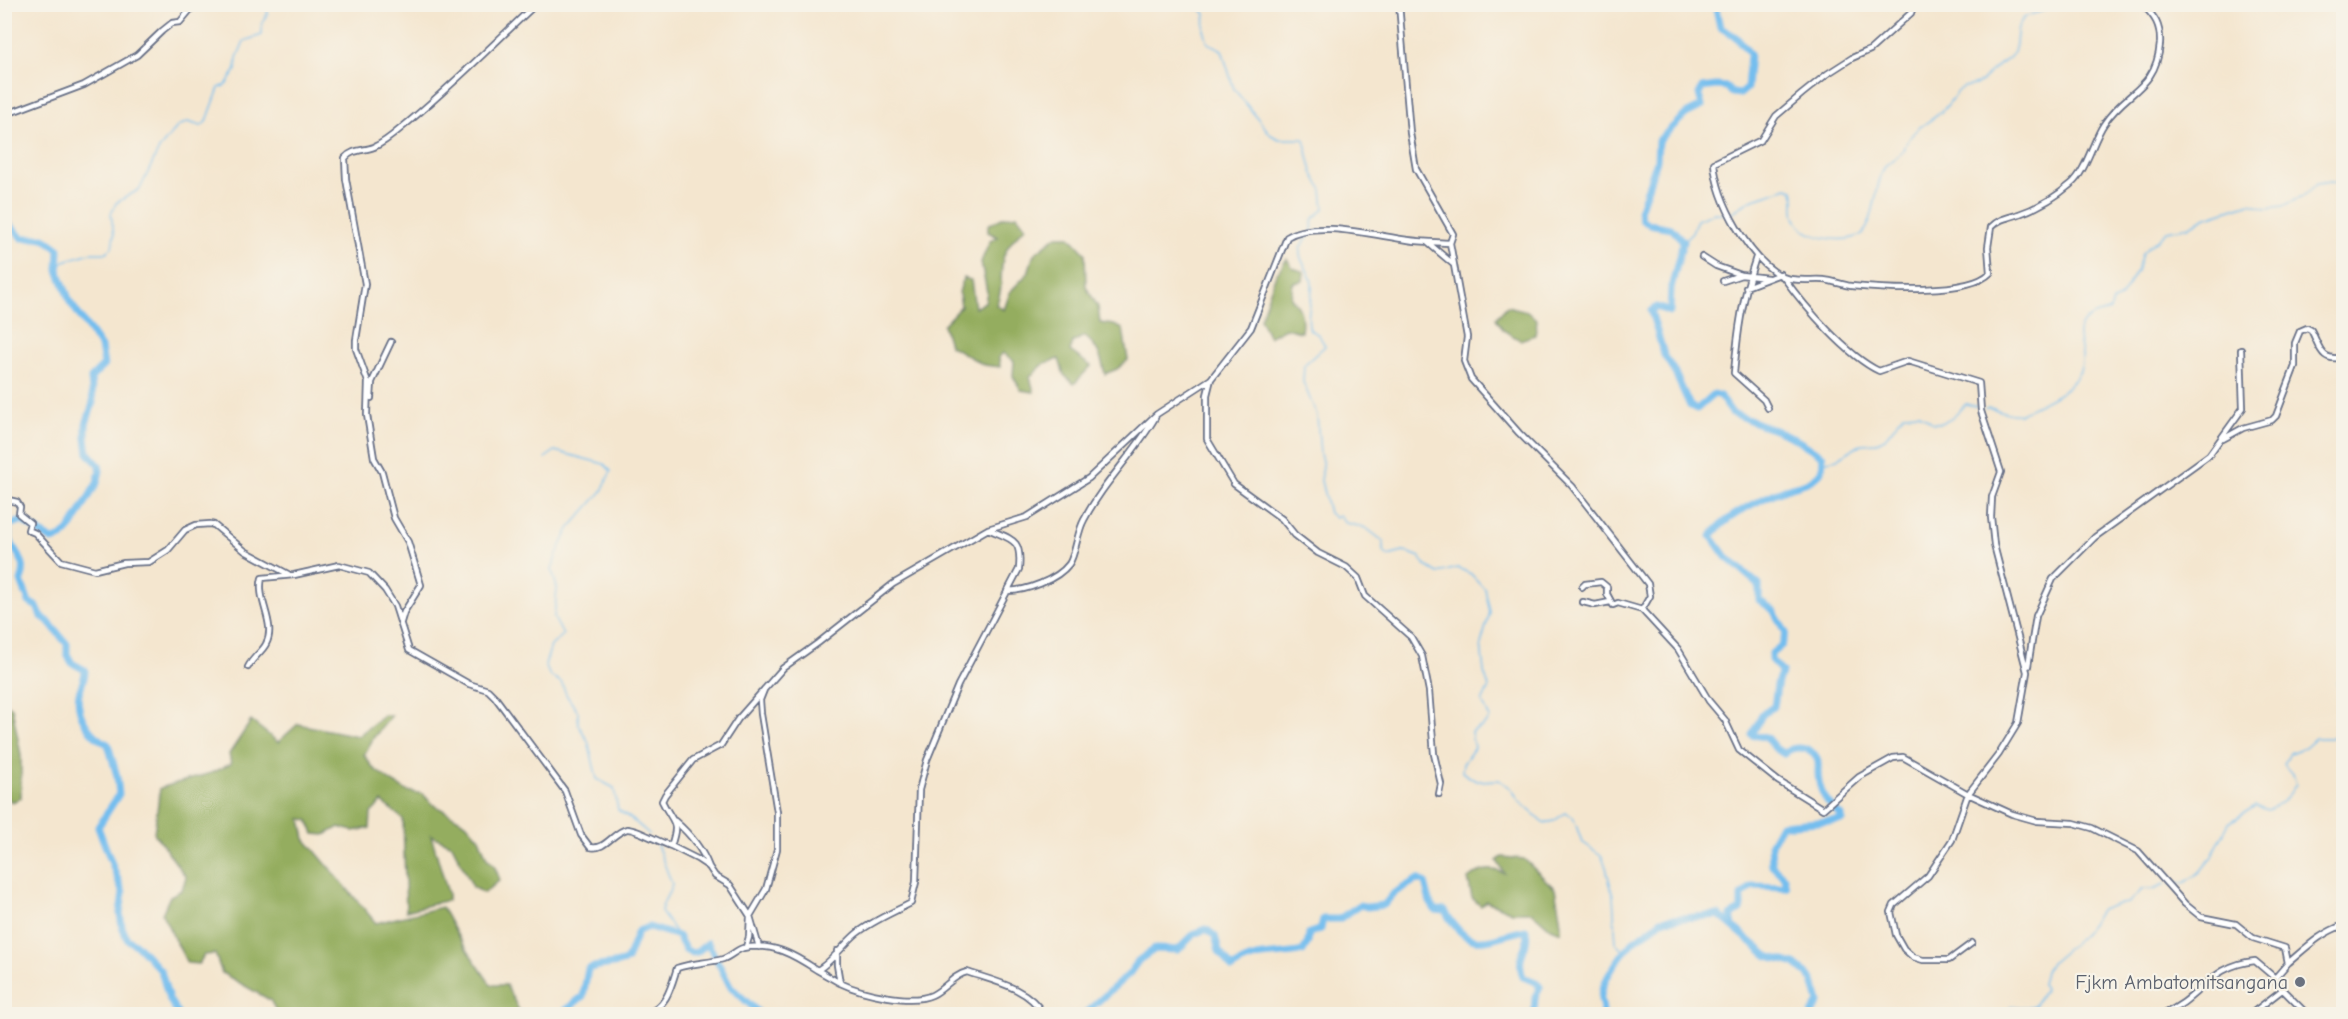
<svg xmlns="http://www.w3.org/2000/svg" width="2348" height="1019" font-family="'Comic Neue',sans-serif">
<rect width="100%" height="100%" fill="#f7f3e8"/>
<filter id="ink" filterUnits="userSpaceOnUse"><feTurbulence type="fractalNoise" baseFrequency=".0167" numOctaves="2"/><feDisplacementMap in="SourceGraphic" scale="12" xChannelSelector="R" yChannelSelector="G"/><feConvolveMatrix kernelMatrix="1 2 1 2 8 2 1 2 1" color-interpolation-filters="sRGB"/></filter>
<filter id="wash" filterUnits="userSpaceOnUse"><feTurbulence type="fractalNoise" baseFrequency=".008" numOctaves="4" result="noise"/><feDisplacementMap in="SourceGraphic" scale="24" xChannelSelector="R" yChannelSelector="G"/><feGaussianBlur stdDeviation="1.35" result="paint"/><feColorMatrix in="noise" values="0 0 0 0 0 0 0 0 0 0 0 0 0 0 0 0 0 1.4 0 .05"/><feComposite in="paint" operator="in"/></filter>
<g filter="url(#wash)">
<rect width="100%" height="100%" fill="#f4e6cf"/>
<path fill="#94ad5f" stroke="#586e5e" stroke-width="1.5" d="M1017,215l9,12c-8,7 -17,16 -21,26 -7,14 0,34 -9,52l8,5 6,-18 18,-19 6,-19 23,-18h12l16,17 1,34 12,20 2,16 14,2 9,4 5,31 -11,9 -12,5c-4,-17 -7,-28 -21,-38l-11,6 -3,9 21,15 -17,18 -10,-9 -5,-16 -14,4 -15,14 4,15 -13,-2 -8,-14 1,-15 -11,-8 -4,4 1,10 -16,-2 -35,-20 -6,-20 18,-19 -2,-13 4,-15 8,2 4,28 10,-6 2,-10 -6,-30 9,-21 8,-4 -10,-5v-7l16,-8z
M1287,259l6,9 11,4 -1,9 -10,2 -2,15c11,10 12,20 10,34l-16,-4 -16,9 -9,-18 16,-45z
M1507,306l20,5 10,9 -2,15 -15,5 -17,-10 -7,-12z
M4,702l8,6 9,47v43l-9,4 -7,-6z
M384,715h8l-18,22 -10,18 9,13 19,14 15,9 16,3 9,10 34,19 13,15 8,20 7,7 6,15 -16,13 -11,-6 -21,-42 -21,-10 17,58v7l-42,11 -3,-92 -21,-17 -11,11 -1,15 -17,3 -14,-4 -14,8 -11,-1 -6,-14 -7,-1 4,20 71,84 66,-16 17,31 32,47h15l15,29h-113l-2,-6 -20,6h-39l-1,-4 -6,4h-62l-8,-14 -48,-27 -7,-19 -11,1 -5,9 -12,-1 -25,-49 8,-18 12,-6 4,-13 -32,-44 6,-45 51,-15 20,-9 -2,-10 22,-33 27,21 20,-18 60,12z
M1502,857l22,2 31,30c2,10 7,34 6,43l-12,-5 -17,-15h-20l-26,-11 -5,5 -9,-8 -4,-19c11,-9 23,-12 36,-6l-7,-12z"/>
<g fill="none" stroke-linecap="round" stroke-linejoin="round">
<path stroke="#75beee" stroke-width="1.5" d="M1196,4l9,10 -1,16 4,13 14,7 12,39 37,46 8,4h25l8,33 10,18 2,19 -12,11c0,3 1,6 0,9 -1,8 -10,12 -12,20 -2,12 11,22 12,35 1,15 -7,30 -2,46l9,5 6,11 -21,19 -1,17 14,33 3,39 3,11 -2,16 8,32 6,5 5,-2 6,7 20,5 17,13v10l5,5 15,-4 6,1 11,4 6,9 12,7 20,-5 13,6 14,15 5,23 -9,32 3,28 5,15 -7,15 8,16 -7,8 -12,6 3,16 -11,16 -1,8 14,9 23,-1 12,8 8,13 25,22 10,-2 11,-8 8,4 9,25 19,13 5,12 7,29 3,47 9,8
M1731,213l20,-13 36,-12 6,2c3,10 -2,22 4,31 9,18 45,22 62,15 17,-8 15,-55 27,-71 5,-5 14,-9 17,-15 5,-8 7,-16 16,-22 8,-6 18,-11 25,-19 6,-6 11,-16 18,-21 5,-3 12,-1 17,-5 5,-3 8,-9 13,-13 6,-5 13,-8 18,-13 11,-11 2,-26 13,-38 6,-7 22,-5 32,-15
M1683,241l9,-9 5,-12 17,-7 13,1
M58,270l6,-9 26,-8h15l7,-5 2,-13 -3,-21 5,-11 24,-14 19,-40 19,-23 10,-4 13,4 6,-5 12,-33 7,-3 10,-15 1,-12 7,-17 18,-6v-12l6,-10 -3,-9
M1985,408c12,-1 22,8 34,6 22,-11 58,-23 63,-50 3,-17 -11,-30 4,-44 9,-8 14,-5 24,-10l3,-9 7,-3 17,-27 5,-18 25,-22 21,-4 19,-10 43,-14 16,5 17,-2 19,-9 15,-13 13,-2 14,4
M545,458l10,-7 49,13 7,7 -9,20 -33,38 -13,27 -4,14 5,18 -3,30 9,17 -12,11 -6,19 5,11 11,6 6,14 11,16v12l10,17 9,38 17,9 4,22c12,7 21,15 31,24
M1822,462l15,-3 24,-15 14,-1 10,-5 19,-24 15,-1 14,10h7l9,-3 17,-16 10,2
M656,842l16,42c-2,10 -10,17 -11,28l17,24
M2170,884l14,-1 16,-11 11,-14 18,-35 26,-17 13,4c13,-5 21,-13 28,-26l-3,-10 -9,-10 6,-11 15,-6 10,-9h17l10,-4 -4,-27 4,-14 -5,-11 7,-14
M2004,1014l8,-8 15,2 7,-2 11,-18 -3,-4 3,-13 8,-10 28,-24 20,-27 13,-5 14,-2 15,-14h10l12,-5"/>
<path stroke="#75beee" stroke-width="7" d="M1715,4l5,23 16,10 14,17 -3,34 -7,6 -8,-1 -5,-6 -11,-1 -14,2 -3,6 3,12 -16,8 -28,27 -1,19 -17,51 2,8 7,5 22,4 12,13 -12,47 -1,24 -13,-5 -6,4 13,44 10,16 16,35 7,3 17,-15 6,2 12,17 60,24 31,19c-1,6 1,13 -4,18 -9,10 -22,11 -34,15 -24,10 -59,26 -74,47l15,21 33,28v15l14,10 13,23 -4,12 -11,9v6l11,12c-7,11 -5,21 -8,34l-12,9 -10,20 14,2 9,11 9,6c8,-9 27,-8 33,4 2,4 1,9 1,14 0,19 9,32 24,44v4l-61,5 -10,18 1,23 12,11 2,10 -34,-1 -11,10v14l-10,5 2,11
M4,219l18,19h22l15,11 -1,21 12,32 31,45 3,18 -13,13 2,25 -7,21v14l2,15 11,12 1,6 -3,12 -25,43 -10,11 -10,3 -30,-19 -14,4c1,6 1,14 4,19 7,15 16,17 9,37l8,21 8,5 4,9 7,5 19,23v10l5,9 13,7c0,10 -4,15 -6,23 -4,20 11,44 29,51l9,32 2,18 -21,33 25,66 -3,20 2,14 5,12 12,8 22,24 8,28 9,15
M561,1014l22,-18 5,-27c12,-6 26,-2 39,-9l11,-29 11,-4 29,9 7,13 7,4 5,-1 11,-9 22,43 30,28
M1084,1014l45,-40 10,-14 16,-11 23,1 16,-16 12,-5 9,7 4,15 13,17c27,-18 43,-10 71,-17l5,-9 1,-9 12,-4 2,-10h16l21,-14 7,2 17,-2 10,-12 24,-14 7,4 5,19 5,8 10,1c26,45 40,27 81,19 4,19 -11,24 -3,47l13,5 4,5 -5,10 -1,16 4,1
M1602,1014c3,-6 -2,-11 -1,-18 2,-17 19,-40 31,-53 9,-9 21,-12 29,-23l58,-5 49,41 27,8 11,9 7,8 6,21 -7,12"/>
</g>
</g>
<g filter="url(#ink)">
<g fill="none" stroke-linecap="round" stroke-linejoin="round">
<g stroke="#676f86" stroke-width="8">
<path id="street" d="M1399,4l11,129 6,36 37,65 -3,9 17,94 -3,24 7,18 48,54 53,53 76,98 2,12 -8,14 36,39 31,52 16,19 14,30 39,31 45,28 36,-32 34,-19 10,-1 65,37 44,20 25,7 37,2 18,5 46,23 47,53 16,13 35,7 17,14 32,10 3,15 -13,15 3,7 29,29
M1914,4l-3,9 -41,37 -18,8 -25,16 -25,20 -26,22 -15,24 -47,23c3,38 35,97 69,114 11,5 30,2 41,3 10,1 18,5 27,6 31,3 118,9 139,-13l-2,-26 3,-20c9,-9 17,-9 28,-13 18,-6 38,-18 52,-30 15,-12 22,-44 33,-60 22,-34 52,-34 56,-80 1,-19 -5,-27 -18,-40
M4,115l80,-30 53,-30 25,-24 10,-8 8,-1 15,-18
M1427,242l26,22
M1702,257l14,9 25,9
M1756,257c-14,42 -18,72 -22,116l30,27 4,8
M1784,278c21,29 63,78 95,93l29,-10 71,22 2,28 20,61 -9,25 -1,20 3,28 33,127 -9,51 -19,31 -31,40 -16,46 -24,36 -34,29 -3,7 5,23 8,14 9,8 10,3h26l23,-17
M1723,281l18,-6 27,3
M1746,287l34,-13
M1211,379l-4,16v44l27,45 48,35 13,16 23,18 28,14 12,11 7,18 46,41 11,19 7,35 5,63 7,30 -2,10
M371,398l1,-16 19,-40
M2223,439l20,-11 29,-8 4,-4 19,-50v-23l5,-12 7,-3 4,2c9,16 9,33 33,27
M4,499l13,3 3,5 -1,7 11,9 -2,7 7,3 26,28 34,9 29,-7 25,-1 19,-12 17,-20 11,-5 14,-1 4,1 31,26 43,23
M1582,587l3,-3 16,-2 6,5v7l6,11 5,-2 24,7
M1007,591c19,0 50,-11 62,-27 7,-10 8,-32 15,-44 19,-37 50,-66 71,-102
M1583,602l12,3 15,-3
M401,622l3,-10 17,-27 -13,-43 -14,-24 -12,-46 -8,-14 -7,-43 1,-33 -12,-33v-9l9,-56 -19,-105 -1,-21c7,-9 19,-7 29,-11 9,-4 19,-12 26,-18 48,-39 91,-83 136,-125
M2028,666l8,-50 17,-37 42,-42 114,-82 34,-47 -2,-58
M248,667c5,-10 14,-15 18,-23 11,-20 -10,-44 -4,-66l32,-3 45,-10 30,8 16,17 10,16 14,44 60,34 19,6 7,7 70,94 16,44 9,12c15,4 23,-15 37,-18 8,-1 34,14 44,17 9,-26 2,-22 -9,-45l3,-6 28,-35 28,-15 17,-26 45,-51 35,-25 75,-59 95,-55 39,-12 62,-39 68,-64 54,-35 40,-51 36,-91c28,-18 89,-1 121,3 13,2 28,2 42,3
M675,821c15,13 27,27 34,46
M671,846l26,13 12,8 6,9 15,9 20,31 9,31
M746,947l3,-10 1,-21 16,-27 11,-40v-37l-16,-98 -1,-14 4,-10
M837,951v14l3,18c21,10 71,22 92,12 13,-6 21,-20 35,-23 27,9 62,16 76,42
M2288,963c18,-15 32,-30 56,-38
M817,970l23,13
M646,1014c21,-7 25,-27 31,-46 15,-5 31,-5 46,-9 7,-2 13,-9 20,-11 30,-6 51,7 74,22 12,-5 27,-26 39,-36 16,-13 36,-21 55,-31l5,-21 3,-92 8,-30 31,-75 61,-116c3,-30 -6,-29 -31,-40
M2163,1014c38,-15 46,-49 92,-53l20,17
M2251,1014l31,-24"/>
</g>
<use href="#street" stroke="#fff" stroke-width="4.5"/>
</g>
</g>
<circle fill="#6b7280" stroke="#f7f3e8" stroke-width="2" cx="2300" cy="982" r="6"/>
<g text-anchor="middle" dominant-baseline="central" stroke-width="4.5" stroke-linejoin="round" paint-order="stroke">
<g font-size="20" fill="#5b616d" stroke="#f7f3e8" text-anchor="end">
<text x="2288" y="982">Fjkm Ambatomitsangana</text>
</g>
</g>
<rect width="2348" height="1019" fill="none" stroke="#f7f3e8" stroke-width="24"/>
</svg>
